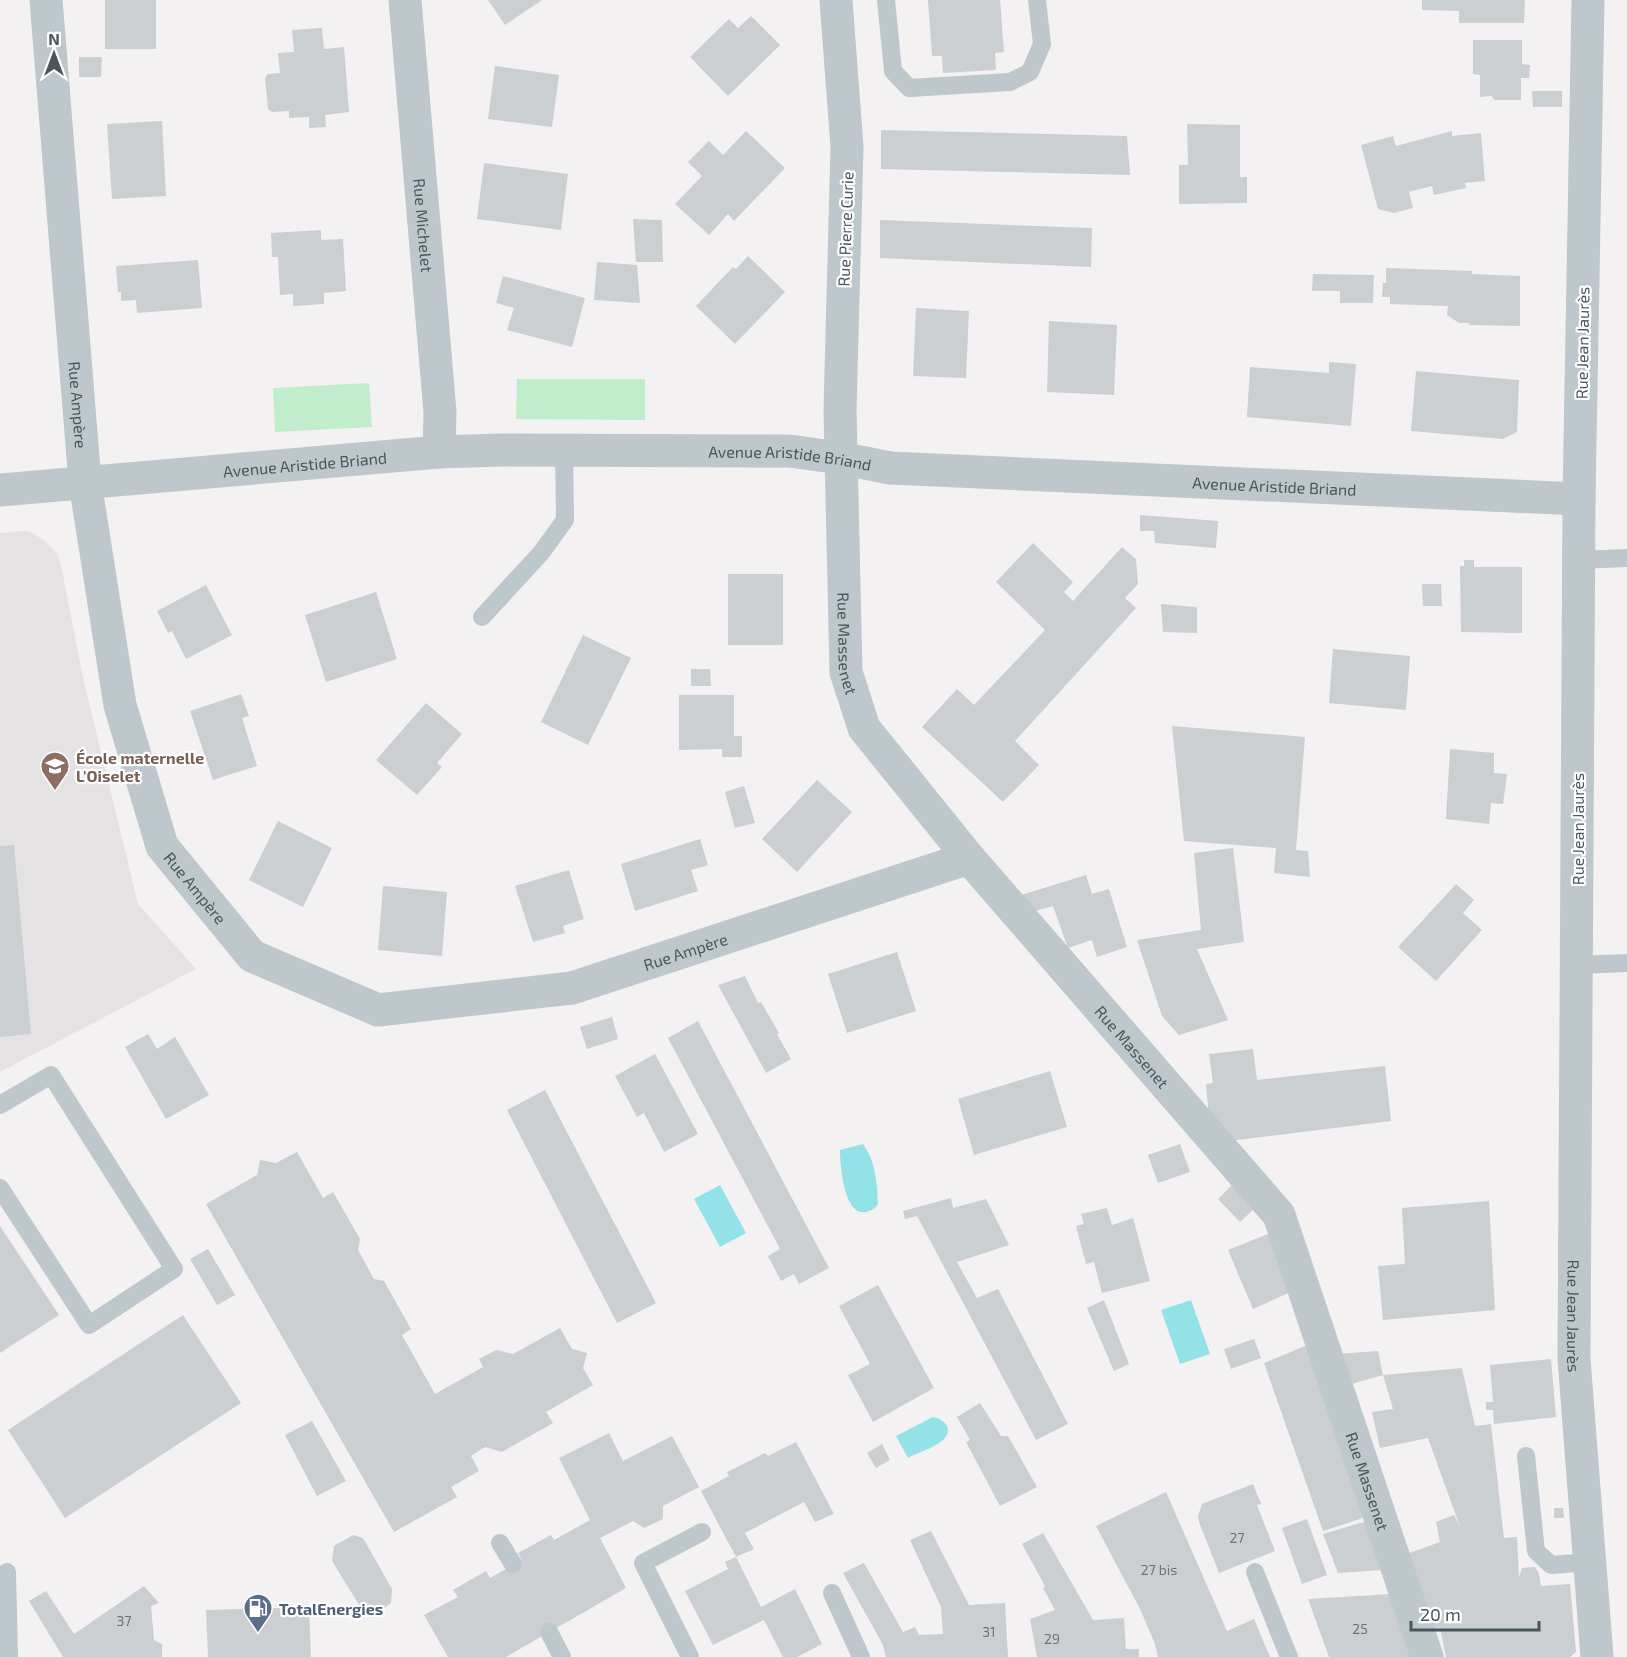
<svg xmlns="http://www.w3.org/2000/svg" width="1627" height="1657" font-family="'Exo 2',sans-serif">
<rect width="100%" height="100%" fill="#f3f1f1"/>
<path fill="#e4e2e2" d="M24,531l7,1 14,9 12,13 4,11 22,113 55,226 58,65 -196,103v-539z"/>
<path fill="#c2edcd" d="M517,379h128v41l-129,-1z
M369,383l3,44 -97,5 -2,-44z"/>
<path fill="#92e2e8" d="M863,1144c13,18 14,39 15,60 -3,5 -6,6 -12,8 -22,5 -26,-47 -26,-62z
M720,1185l26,48 -26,14 -26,-48z
M1191,1300l19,54 -30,10 -19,-54z
M933,1417c12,2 21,13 10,23 -9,8 -24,12 -35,18l-12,-22z"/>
<path fill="#cbcfd2" d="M105,0h51v49h-51z
M488,0h54l-37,25z
M928,0h72l4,52 -9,1 1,17 -53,3 -1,-17h-10z
M1422,0h103l-1,23h-65v-12l-37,-1z
M751,16l29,29 -52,51 -38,-39 39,-38 9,9z
M322,28l2,21 20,-2 5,65 -24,3 1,12 -17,1v-11l-20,1v-7l-17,1 -4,-3 -3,-31 3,-4 12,-1 -2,-20 16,-1 -2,-22z
M1473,40h49v24l8,1 -1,13h-8v22h-27l-2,-4 -12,1v-22l-7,-1z
M79,57h23l-1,20h-22z
M495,66l64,9 -7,52 -64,-8z
M1532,91h30v16h-29z
M162,121l4,75 -54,3 -5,-75z
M1187,124l53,1v52h7v26l-68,1v-39h9z
M881,130l246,6 3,39 -249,-6z
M746,131l39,37 -51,53 -6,-7 -19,21 -34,-31 27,-28 -14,-14 21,-21 14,14z
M1452,131v5l29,-3 4,48 -20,2 1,5 -32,7 -2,-9 -23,6 4,16 -19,5 -16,-4 -17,-64 32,-9 3,10z
M484,163l84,11 -7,56 -84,-11z
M633,219l29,1 1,42h-27z
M880,220l212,8 -1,39 -211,-9z
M321,230v10l22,-1 3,52 -22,2v11l-31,2v-12l-13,1 -2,-38h-6l-1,-24z
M748,256l37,36 -50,52 -39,-38 37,-39 3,2z
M198,260l4,48 -65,5 -1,-13 -15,1v-9h-3l-2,-26z
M597,262l40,3 3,38 -46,-3z
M1386,268l86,3v3l48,2v50l-51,-1v-2h-10l-12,-8 1,-9 -58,-2v-7h-8l1,-14h3z
M1313,274l61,1 -1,28h-33v-12h-28z
M503,276l82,22 -13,49 -65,-17 7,-22 -18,-5z
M916,308l53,3 -3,67 -53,-2z
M1049,321l68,4 -3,70 -67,-3z
M1329,362l27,2 -5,62 -104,-9 3,-50 79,6z
M1416,371l103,9 -2,52 -14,7 -92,-8z
M1140,515l78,6 -2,27 -61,-5 -1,-12h-14z
M1033,543l40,39 -9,10 9,9 49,-54 14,12 2,25 -13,14 11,10 -121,133 24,24 -36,37 -81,-75 35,-38 17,16 71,-75 -49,-48z
M1464,560h10v7h48v66l-61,-1 -1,-66h4z
M728,574h55v71h-55z
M1422,584h19l1,22h-19z
M206,585l26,50 -46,24 -14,-28 -4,2 -11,-22z
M376,592l21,67 -71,23 -21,-67z
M1161,604l36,3v26l-34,-1z
M583,635l48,23 -43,87 -47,-23z
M1333,649l77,7 -4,54 -77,-7z
M691,669h19l1,17h-20z
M241,694l8,22 -7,2 15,48 -44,14 -23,-69z
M679,695h55v41h8v21h-20v-8l-43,1z
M426,703l36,31 -25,29 5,4 -25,28 -41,-35z
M1172,726l133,11 -9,113 12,1 2,26 -36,-4 2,-25 -92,-7z
M1450,749l44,4v20l13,1 -4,30 -12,-1 -2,21 -43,-5z
M817,780l35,32 -55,60 -35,-33z
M744,786l11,37 -20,5 -10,-36z
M278,821l54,27 -29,59 -54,-27z
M700,839l8,26 -17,5 7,21 -63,20 -14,-47z
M14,845l17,189 -31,3v-191z
M1233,848l11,94 -47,7 31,71 -49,15 -17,-19 -25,-76 64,-10 -7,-77z
M569,870l15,49 -21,7 2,7 -32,9 -18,-56z
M1086,875l6,19 17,-5 18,58 -30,10 -5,-17 -24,8 -15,-42 -22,6 -13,-16z
M1456,884l18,16 -11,13 19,17 -46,51 -38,-34z
M383,886l64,6 -5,64 -64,-6z
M897,952l19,59 -69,22 -19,-59z
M745,976l13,27 3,-1 18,31 -2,1 14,25 -25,14 -48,-88z
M612,1017l6,22 -31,10 -7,-22z
M698,1021l131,247 -30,16 -5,-10 -13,7 -13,-25 12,-7 -112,-211z
M148,1034l9,15 18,-12 34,58 -43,24 -41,-72z
M1253,1049l4,31 128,-14 6,55 -162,20 -20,-23 -3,-34 7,-1 -4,-29z
M655,1054l43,80 -34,18 -20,-39 -7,4 -22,-41z
M1050,1071l17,56 -93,28 -16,-56z
M545,1090l111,213 -39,20 -110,-213z
M1180,1144l10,28 -32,11 -10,-28z
M297,1152l26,46 10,-6 27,47 -2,11 16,29 10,2 27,48 -9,6 33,59 48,-27 -4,-8 17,-9 17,4 47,-26 12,21 15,4 -4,15 10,17 -47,27 7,11 -51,29 -17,-5 -14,9 8,15 -28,16 6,10 -63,35 -188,-328 51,-29 3,-15 16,3z
M1232,1185l22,24 -14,13 -22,-23z
M951,1198l2,10 33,-9 23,46 -52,17 20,36 21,-9 70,135 -32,16 -119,-224 -12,3 -2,-8z
M1489,1201l6,109 -112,10 -5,-54 27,-2 -3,-56z
M1107,1208l5,17 21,-7 17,63 -48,12 -8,-31 -8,2 -10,-38 8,-2 -3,-10z
M0,1226l59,89 -59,38z
M1270,1233l23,58 -40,18 -25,-59z
M208,1249l27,46 -18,10 -27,-46z
M878,1285l56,103 -61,34 -25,-47 22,-11 -31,-58z
M1104,1300l25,64 -15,7 -27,-63z
M183,1315l58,88 -176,115 -57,-88z
M1254,1339l7,19 -30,11 -7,-20z
M1310,1344l56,173 -43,14 -59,-168z
M1378,1351l5,24 -35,10 -11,-31z
M1551,1359l5,58 -62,7 -1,-14h-7v-8h7l-3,-37z
M1462,1368l13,58 16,-2 13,114 13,-1 2,40 3,-9 13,-1 4,7 2,12 29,-2 6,68 -6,5h-124l-6,-29 -11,1 -25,-74 36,-13 -4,-20 18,-7 6,12 -32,-89 -48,10 -8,-36 21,-3 -10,-34z
M980,1403l21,33h7l29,51 -37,19 -34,-64 4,-2 -13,-23z
M312,1421l34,60 -29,15 -32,-61z
M609,1433l14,28 49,-25 27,51 -36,19v13l-19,9 -11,-7 -33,17 26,50 -120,69h-58l-24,-42 34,-18 -5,-7 33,-19 4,7 32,-18 -4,-7 33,-18 3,5 36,-20 -31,-62z
M796,1442l38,72 -19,8 -11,-20 -59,31 9,16 -18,8 -35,-66 28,-15 -2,-4 38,-19 3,3z
M882,1444l8,16 -14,8 -9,-15z
M1253,1484l8,20 -4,1 18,46 -56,22 -20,-51 -1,-6 4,-12z
M1166,1492l61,139 27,-12 16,38h-112l-3,-13 -14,-33 -45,-85z
M1554,1508h9l1,10h-10z
M1307,1519l20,56 -25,9 -20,-56z
M1367,1521l16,49 -45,3 -15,-39z
M931,1531l38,74 36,-2 3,54h-122l-3,-12 -40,-72 21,-10 39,69 12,-5 4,8 24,-1 -2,-27 -31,-67z
M1043,1533l50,87 31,-2 2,31h13v8h-102l-7,-38 25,-9 -12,-22 2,-2 -23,-42z
M353,1535l10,3 29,51 -1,14 -20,15 -10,-10 -29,-47 2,-15z
M736,1557l25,50 34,-18 27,55 -25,13h-14l-19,-37 -51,25 -28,-54 43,-22 -3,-7z
M144,1586l15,17 -8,3 3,34 8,4v13h-99l-34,-56 17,-10 28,43z
M1391,1594l20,63h-82l-21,-58z
M309,1607l2,50h-103l-2,-47z"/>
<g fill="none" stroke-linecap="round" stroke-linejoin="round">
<path stroke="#bdc7cc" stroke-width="18" d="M886,0l7,71 16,17 101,-6 20,-10 12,-28 -5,-44
M1579,560l48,-2
M482,617l59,-64 24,-33 -1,-71
M1577,965l50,-2
M0,1105l51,-30 123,194 -85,56 -89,-137
M1526,1456l10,95 15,14 39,-3
M500,1543l13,21
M7,1572l2,85
M1255,1572l34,85
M832,1593l29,64
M549,1632l13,25
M690,1657l-47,-94 59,-31"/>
<g stroke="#bdc7cc" stroke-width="33">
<path id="s1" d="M46,0l39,482 35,223 42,141 90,110 126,54 194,-22 397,-130"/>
<path id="s2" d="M405,0l35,412 -1,40"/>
<path id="s3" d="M836,0l11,147 -7,263 6,262 18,56 105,130 310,357 148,442"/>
<path id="s4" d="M1588,0l-9,499 -5,860 23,298"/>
<path id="s5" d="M0,490l439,-38 62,-2 288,1 51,7 50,10 689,31"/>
</g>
</g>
<defs>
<g id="school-pin" transform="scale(1.5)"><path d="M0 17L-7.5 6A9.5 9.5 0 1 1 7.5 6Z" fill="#8d6e63" stroke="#fff"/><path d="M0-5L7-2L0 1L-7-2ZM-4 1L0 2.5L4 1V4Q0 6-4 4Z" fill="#fff"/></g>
<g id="fuel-pin" transform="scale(1.5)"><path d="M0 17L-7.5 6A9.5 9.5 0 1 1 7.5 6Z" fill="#5c6f8a" stroke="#fff"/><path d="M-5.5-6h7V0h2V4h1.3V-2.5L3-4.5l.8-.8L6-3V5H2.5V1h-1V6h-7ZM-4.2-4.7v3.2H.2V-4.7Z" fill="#fff"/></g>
</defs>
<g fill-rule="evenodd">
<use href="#school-pin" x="55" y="766"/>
<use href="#fuel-pin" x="258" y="1608"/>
</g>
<g text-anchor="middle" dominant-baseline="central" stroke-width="4.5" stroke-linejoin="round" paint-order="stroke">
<g font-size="14" fill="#6a757a">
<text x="1237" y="1537">27</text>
<text x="1159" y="1569">27 bis</text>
<text x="124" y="1620">37</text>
<text x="1360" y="1628">25</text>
<text x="989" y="1631">31</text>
<text x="1052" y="1638">29</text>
</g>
<g font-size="16" fill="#49575d" stroke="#fff">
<text stroke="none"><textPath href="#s2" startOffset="226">Rue Michelet</textPath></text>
<text transform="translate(845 229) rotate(-88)">Rue Pierre Curie</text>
<text transform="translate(1582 343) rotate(-89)">Rue Jean Jaurès</text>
<text stroke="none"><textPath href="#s1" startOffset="406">Rue Ampère</textPath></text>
<text stroke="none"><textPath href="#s5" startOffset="792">Avenue Aristide Briand</textPath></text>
<text stroke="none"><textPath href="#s5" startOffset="306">Avenue Aristide Briand</textPath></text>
<text stroke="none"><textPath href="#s5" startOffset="1278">Avenue Aristide Briand</textPath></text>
<text stroke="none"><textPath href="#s3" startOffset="644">Rue Massenet</textPath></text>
<text transform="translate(1577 829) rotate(-90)">Rue Jean Jaurès</text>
<text stroke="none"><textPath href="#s1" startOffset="910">Rue Ampère</textPath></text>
<text stroke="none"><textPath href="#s1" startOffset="1450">Rue Ampère</textPath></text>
<text stroke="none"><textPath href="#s3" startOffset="1148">Rue Massenet</textPath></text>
<text stroke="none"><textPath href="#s4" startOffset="1316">Rue Jean Jaurès</textPath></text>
<text stroke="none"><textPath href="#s3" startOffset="1652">Rue Massenet</textPath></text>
</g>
<g font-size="16" font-weight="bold" fill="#785e54" stroke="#fff" text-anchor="start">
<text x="76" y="757">École maternelle<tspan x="76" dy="18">L'Oiselet</tspan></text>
</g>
<g font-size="16" font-weight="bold" fill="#4e5e75" stroke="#fff" text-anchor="start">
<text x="279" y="1608">TotalEnergies</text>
</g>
</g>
<g transform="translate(54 54)" stroke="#ffffff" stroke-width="4.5" paint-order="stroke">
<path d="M0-4.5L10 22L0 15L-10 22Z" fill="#49575d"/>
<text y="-9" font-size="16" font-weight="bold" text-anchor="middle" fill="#49575d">N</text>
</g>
<path d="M1411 1621v9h128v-9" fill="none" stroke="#49575d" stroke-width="3"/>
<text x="1420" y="1621" font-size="18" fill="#49575d" stroke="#ffffff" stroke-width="4.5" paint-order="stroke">20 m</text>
</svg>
